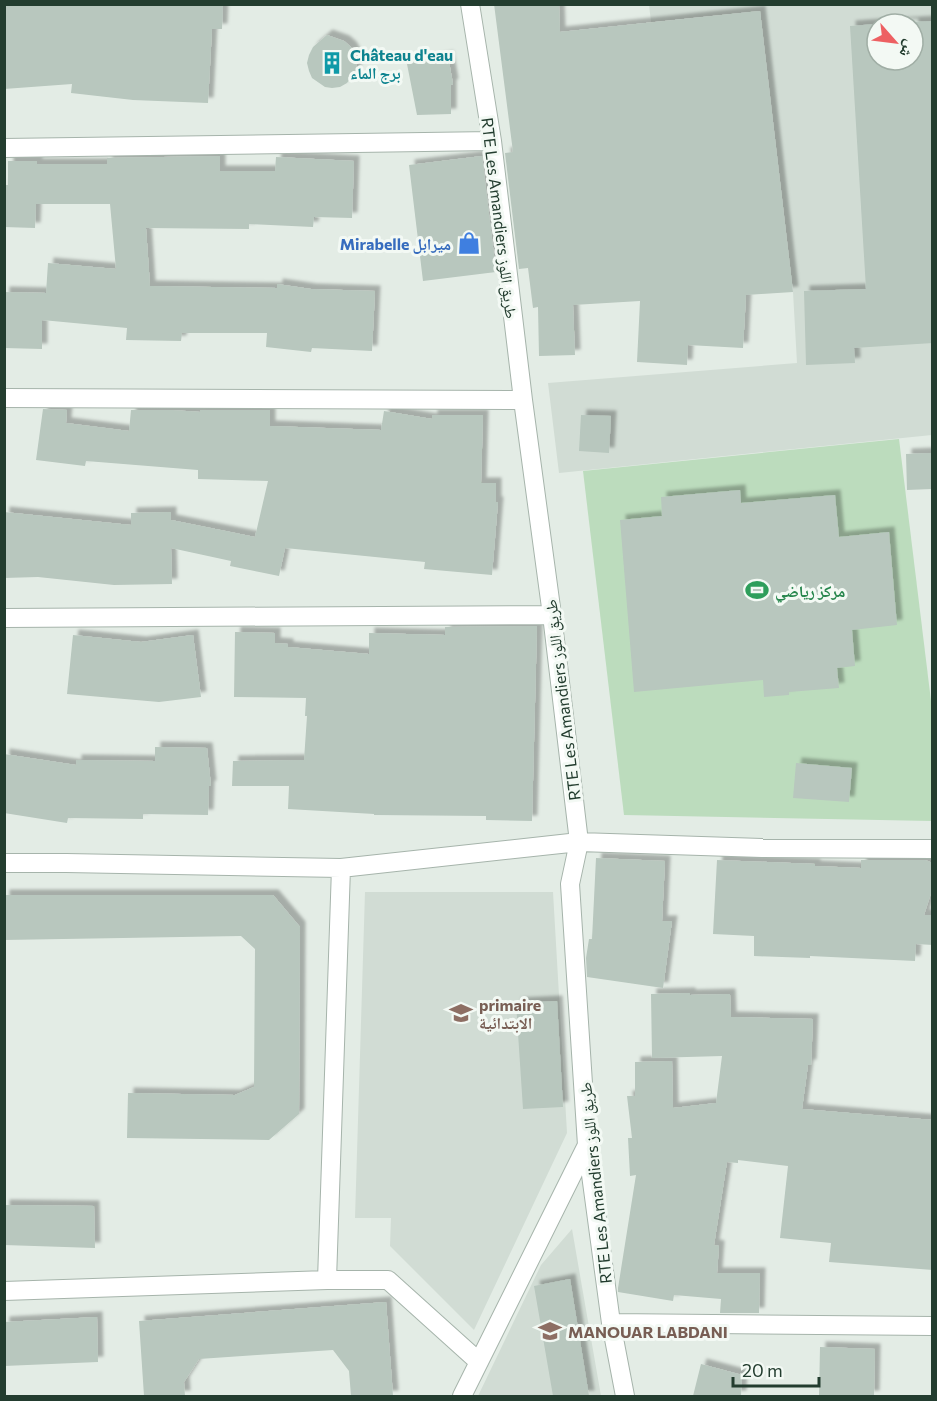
<svg xmlns="http://www.w3.org/2000/svg" width="937" height="1401" font-family="Commissioner,'Noto Naskh Arabic',sans-serif">
<defs>
<filter id="shadow"><feDropShadow dx="5.5" dy="-5.5" stdDeviation="1.5" flood-color="#0004"/></filter>
</defs>
<rect width="100%" height="100%" fill="#e3ece5"/>
<path fill="#d1dcd4" fill-rule="evenodd" d="M649,5h283v430l-373,38 -11,-90 249,-20 -4,-71 -33,-281 -109,11zM877,24h36v36h-36z
M365,892h188l14,241 -93,197 -84,-84 1,-28h-36z
M572,1229l29,167h-123l63,-131z"/>
<path fill="#bcdcbd" d="M899,439l33,270v112l-308,-6 -41,-344z"/>
<path fill="#b8c7be" filter="url(#shadow)" d="M5,4h218l-1,25h-10l-4,74 -75,-3 -62,-7 1,-9 -68,5z
M494,4h65l1,28 200,-21 33,281 -47,3 -3,53 -55,-3 -1,20 -50,-3 3,-61 -67,4 2,50 -36,1 -1,-49 -5,1 -5,-40 -9,1 -14,-116 8,-1z
M932,21l1,322 -79,5 1,15 -49,2 -2,-74 62,-2 -16,-263 27,-2v36h36v-36h-35z
M327,35l17,6 7,6 4,7 2,8 -1,8 -9,13 -7,4 -8,1 -7,-1 -13,-9 -3,-7 -2,-8 2,-8 4,-8z
M448,56l5,28 -2,1v29l-34,1 -10,-51z
M220,156v15h55l1,-14 78,4 -2,57 -38,-1 -1,10 -64,-3v5l-103,-1 4,58 127,2v-4l34,5 64,2 -3,60 -60,-3 -1,4 -45,-5 1,-14h-85l-1,8 -55,-1 1,-12 -85,-8v29l-38,-1v-56l42,1 2,-30 68,6 -6,-65h-74l-1,24 -31,-1v-42h4v-24h29v3h70v-6z
M482,156l14,116 -73,9 -14,-116z
M43,409l24,1 -1,13 63,8 2,-21h40l29,2v-2h70v16l111,4 3,-19 48,8v-4h51l-2,68h15v19h2l-6,73 -68,-6 1,-7 -140,-14 -6,28 -49,-10 1,-5 -60,-13 1,36 -58,1 -76,-8 -34,1v-66l127,13v-12l40,-1v8l84,17 13,-56 -70,-2v-9l-112,-9 -1,5 -49,-6z
M581,415l30,1 -2,37 -30,-2z
M931,453l1,36 -25,1 -1,-36z
M740,490l1,13 94,-8 4,42 50,-5 8,93 -45,5 3,36 -18,2 2,20 -50,4v3l-25,2 -1,-17 -129,12 -14,-172 42,-4 -1,-19z
M537,626l-5,195 -46,-1v-4l-112,-1v-1l-86,-5 1,-23h-57l1,-25 71,-1 3,-44h-2l1,-18 -72,-1 1,-65 40,1v10l13,1v3l81,7v-21l76,2v-8z
M73,635l68,7 52,-7 8,62 -42,5 -92,-8z
M155,747l52,1 4,38h-2l-1,29 -65,-1v5l-75,-1 -1,5 -63,-10v-59l72,11v-5l79,1z
M796,763l56,5 -3,34 -56,-4z
M596,858l69,3 -3,60h10l-9,67 -76,-11 -1,-19 3,-19h3z
M717,860l98,4v2l46,2v-8h64l8,3v24l-9,28h9v30l-17,-1 -1,17 -105,-5v2l-56,-2v-20l-41,-2z
M4,895h269l27,32 -1,187 -30,26 -142,-2 1,-45 107,2 19,-8 1,-138 -14,-13 -237,4z
M690,993v2l40,-1 1,23 82,2 -2,46h-3l-6,44 131,11v150l-104,-8 2,-19 -51,-5 8,-72 -50,-6v3l-11,-1 -13,83 5,1 -2,27h43l-1,40h-39l1,-14 -47,-4 -1,6 -55,-9v-4l18,-113 -6,1 -2,-38h4l-5,-42h8v-34l37,-1 1,47 43,-5 6,-47 -70,2 -1,-64z
M557,1001l6,106 -40,2 -7,-106z
M4,1205l90,1 1,42 -91,-3z
M570,1279l19,117h-36l-19,-110z
M386,1302l7,94h-42l-2,-25 -16,-21 -134,9 -15,23 1,14h-41l-5,-75z
M97,1317l1,45 -94,4v-44z
M820,1347l55,2 -1,47h-55z
M701,1364l41,11 -1,21h-48z"/>
<g fill="none" stroke-linecap="round" stroke-linejoin="round">
<g stroke="#a6b4ab" stroke-width="20">
<path id="minor" d="M470,4l22,137 31,259 29,215 27,227 -9,42 17,261 24,178 14,73
M4,148l488,-7
M4,398l519,2
M4,618l548,-3
M4,863h62l275,5 238,-26 183,6 170,1
M327,1280l14,-412
M4,1291l323,-11h61l91,82
M611,1323l321,3
M462,1396l125,-251"/>
</g>
<use href="#minor" stroke="#fff" stroke-width="18"/>
</g>
<defs>
<g id="building-bare" transform="scale(1.8)"><path d="M-4-6H4V6H1V3H-1V6H-4ZM-2.5-4.3h1.7v1.8h-1.7ZM.8-4.3h1.7v1.8H.8ZM-2.5-1h1.7V.8h-1.7ZM.8-1h1.7V.8H.8Z" fill="#0f9aa8" stroke="#f3f9f4" stroke-width="2.5" paint-order="stroke"/></g>
<g id="shop-bare" transform="scale(1.8)"><path d="M-5-2.5h2.3a2.7 3.5 0 0 1 5.4 0H5L5.5 6h-11ZM-1.5-2.5h3a1.5 2.3 0 0 0-3 0Z" fill="#3f7fe0" stroke="#f3f9f4" stroke-width="2.5" paint-order="stroke"/></g>
<g id="stadium-bare" transform="scale(1.8)"><path d="M0-5a6.5 5 0 1 0 0 10a6.5 5 0 1 0 0-10ZM-3.5-1.8h7v3.6h-7Z" fill="#2e9e5b" stroke="#f3f9f4" stroke-width="2.5" paint-order="stroke"/></g>
<g id="school-bare" transform="scale(1.8)"><path d="M0-5L7-2L0 1L-7-2ZM-4 1L0 2.5L4 1V4Q0 6-4 4Z" fill="#8d6e63" stroke="#f3f9f4" stroke-width="2.5" paint-order="stroke"/></g>
</defs>
<g fill-rule="evenodd">
<use href="#building-bare" x="332" y="63"/>
<use href="#shop-bare" x="469" y="243"/>
<use href="#stadium-bare" x="757" y="590"/>
<use href="#school-bare" x="461" y="1013"/>
<use href="#school-bare" x="550" y="1331"/>
</g>
<g text-anchor="middle" dominant-baseline="central" stroke-width="6" stroke-linejoin="round" paint-order="stroke">
<g font-size="16" font-weight="bold" fill="#0d838f" stroke="#f3f9f4" text-anchor="start">
<text x="350" y="54">Château d'eau<tspan x="350" dy="18">برج الماء</tspan></text>
</g>
<g font-size="16" fill="#233d2f" stroke="#f3f9f4">
<text transform="translate(500 218) rotate(83)">RTE Les Amandiers طريق اللوز</text>
<text transform="translate(562 700) rotate(-97)">RTE Les Amandiers طريق اللوز</text>
<text transform="translate(595 1183) rotate(-96)">RTE Les Amandiers طريق اللوز</text>
</g>
<g font-size="16" font-weight="bold" fill="#366cbe" stroke="#f3f9f4" text-anchor="end">
<text x="451" y="243">Mirabelle ميرابل</text>
</g>
<g font-size="16" font-weight="bold" fill="#27864d" stroke="#f3f9f4" text-anchor="start">
<text x="775" y="590">مركز رياضي</text>
</g>
<g font-size="16" font-weight="bold" fill="#785e54" stroke="#f3f9f4" text-anchor="start">
<text x="479" y="1004">primaire<tspan x="479" dy="18">الابتدائية</tspan></text>
<text x="568" y="1331">MANOUAR LABDANI</text>
</g>
</g>
<rect width="937" height="1401" fill="none" stroke="#233d2f" stroke-width="12"/>
<g transform="translate(895 42) rotate(118)"><circle r="28" fill="#f3f9f4" stroke="#a0aea5" stroke-width="1.5"/>
<path d="M0-4.5L10 22L0 15L-10 22Z" fill="#ed6062"/>
<text y="-9" font-size="16" font-weight="bold" text-anchor="middle" fill="#233d2f">ش</text>
</g>
<path d="M733 1377v9h86v-9" fill="none" stroke="#233d2f" stroke-width="3"/>
<text x="742" y="1377" font-size="18" fill="#233d2f" stroke="#f3f9f4" stroke-width="4.5" paint-order="stroke">20 m</text>
</svg>
